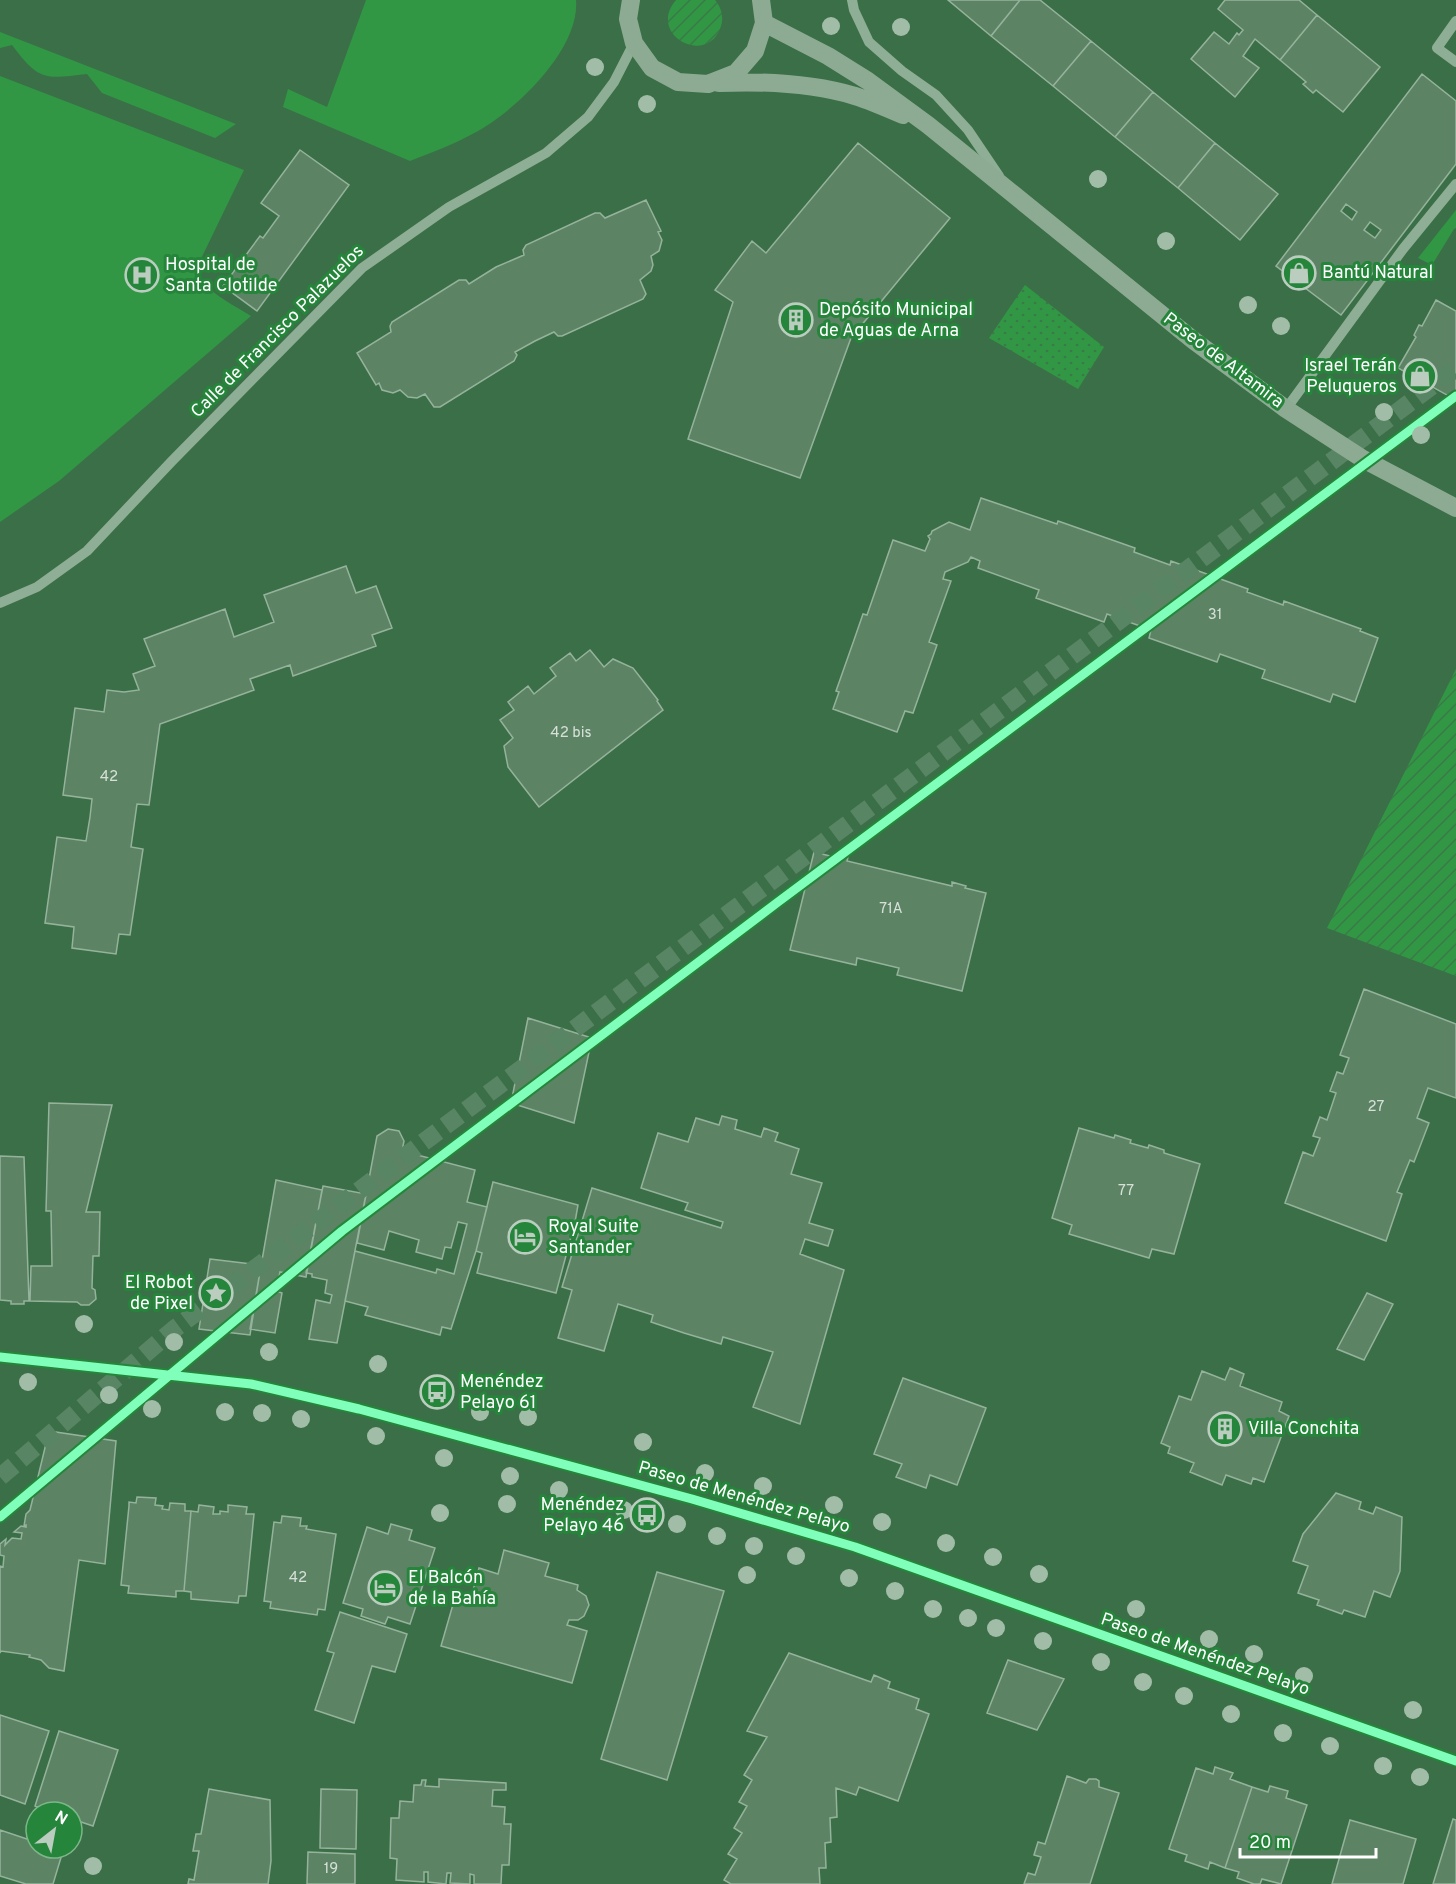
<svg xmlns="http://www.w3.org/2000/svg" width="1456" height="1884" font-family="Overpass,sans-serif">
<defs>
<pattern id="park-dots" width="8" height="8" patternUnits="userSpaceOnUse" patternTransform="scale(1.5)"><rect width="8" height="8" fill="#319745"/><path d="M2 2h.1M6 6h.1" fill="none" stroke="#3c7948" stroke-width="1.8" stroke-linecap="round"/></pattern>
<pattern id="garden-furrows" width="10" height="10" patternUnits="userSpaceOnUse" patternTransform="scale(1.5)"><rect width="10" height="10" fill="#319745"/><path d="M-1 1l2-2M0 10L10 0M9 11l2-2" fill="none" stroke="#3c7948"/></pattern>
</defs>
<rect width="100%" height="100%" fill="#3b6f47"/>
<path fill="#319745" d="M366,0h210c4,49 -59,109 -98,131 -21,12 -45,21 -68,30l-127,-54 5,-18 39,18z
M0,32l236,92 -21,14 -113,-45 -15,-19c-43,5 -48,7 -75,-29l-12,3z
M0,76l244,94 -47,97c4,24 36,37 54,49l-192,165 -59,41z
M1456,210v18l-2,1 -22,36 -14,-7z"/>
<path fill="url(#park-dots)" d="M1025,285l79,62 -26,42 -89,-51z"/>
<path fill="url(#garden-furrows)" d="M676,0h39c6,7 9,17 6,26 -13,42 -75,9 -45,-26z
M1456,669v307l-129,-48z"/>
<path fill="#5c8464" stroke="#95b39c" stroke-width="1.5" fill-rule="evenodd" d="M948,0h72l-29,36z
M1020,0h20l51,41 -38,45 -62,-50z
M1225,0h74l18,15 -37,45 -25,-21 -12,17 16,12 -24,29 -44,-38 23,-27 15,12 8,-11 2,2 4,-5 -25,-21z
M1317,15l63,52 -37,45 -27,-22 -3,3 -10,-9 3,-2 -26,-22z
M1091,41l62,51 -38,45 -62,-51z
M1422,74l34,27v63l-115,151 -65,-49zM1346,204l11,8 -5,8 -11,-9zM1370,222l11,8 -6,8 -11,-8z
M1153,92l62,51 -37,45 -63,-51z
M858,143l92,75 -99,120 -51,140 -112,-39 45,-137 -18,-12 37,-49 14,12z
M1215,143l63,51 -38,46 -62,-52z
M300,150l49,35 -92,126 -34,-25 37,-50 3,2 16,-22 -18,-13z
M646,200l15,31 -3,1 4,8 -3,11 -8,5 2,9 -2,6 -11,9 6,14 -3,5 -81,37h-4l-4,-4 -19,9 -20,11 2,3 -3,6 -74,46h-6l-9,-13 -8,4 -9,-1 -8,-7 -7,3 -11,-3 -3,-7 -3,2 -19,-32 34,-21 -1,-6 2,-4 67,-42h7l3,4 27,-17 28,-12 -1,-5 3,-5 69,-32h5l5,5z
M1436,300l20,11v89l-58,-32 18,-31 -2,-2 5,-10 3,1z
M981,498l76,26 1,-3 77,27 -1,4 36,13 1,-4 77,28 -1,3 36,13 1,-4 77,28 -1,2 18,7 -23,64 -22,-8 -3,8 -22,-8 -46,-16 3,-8 -45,-16 -3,8 -68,-24 2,-8 -44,-16 -3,8 -68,-24 3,-8 -61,-22 2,-7 -9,-4 -3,5 -23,10 -2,7 8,2 -22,61 8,3 -24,68 -8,-2 -8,21 -64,-23 6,-17 -3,-1 18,-51 9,-26 4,1 26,-75 32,11 5,-12 -2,-3 3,-2 1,-3 17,-9 21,8z
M346,566l10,27 20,-7 16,42 -20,7 4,11 -83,30 -3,-11 -40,14 4,11 -94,34 -11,81 -12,-1 -6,43 12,2 -13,86 -11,-1 -3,20 -44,-6 2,-21 -29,-4 12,-86 29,4 4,-24 2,-18 -29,-4 12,-87 29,4 3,-22 17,2 15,-2 -6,-16 22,-8 -11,-27 81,-30 9,28 40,-15 -10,-27z
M590,650l14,17 9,-8 20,9 25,32 -1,1 6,9 -124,97 -31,-40 -4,-21 9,-8 -13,-18 14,-10 -6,-8 20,-16 6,8 22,-18 -6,-8 20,-15 6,8z
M814,852l20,5v-3l14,3 -1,4 105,25v-4l14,4 -1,2 21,5 -24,98 -65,-16 2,-7 -42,-10 -1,7 -66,-15z
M1364,989l92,35v74l-28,-10 -11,30 12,5 -15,39 -4,-2 -13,32 5,2 -16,47 -101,-38 18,-51 10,4 7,-18 -7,-2 7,-19 7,3 9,-27 -6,-2 7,-19 6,2 6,-16 -9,-3z
M528,1018l64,20 -18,85 -63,-20z
M49,1103l63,2 -26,107h14l-1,44h-6l-1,32 3,2 1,9 -7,6h-8l-4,-3 -47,-1 1,-35h21l-1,-55h-5z
M722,1116l15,4 -2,9 26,8 3,-9 14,5 -3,8 24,8 -8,25 31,9 -13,40 24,7 -5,16 -23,-7 -5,15 44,16 -44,154 -47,-17 20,-55 -50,-15 -2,7 -37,-11 -33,-11 2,-7 -35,-11 -14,47 -46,-13 14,-48 -10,-3 30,-99 129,40 2,-6 -38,-12 3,-7 -47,-15 17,-55 30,9 8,-24 23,7z
M1079,1128l35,10 1,-3 16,5 -1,3 18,5 1,-3 15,5v3l36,11 -26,90 -22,-5 -3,9 -80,-24 3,-9 -20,-7z
M388,1129l11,2 5,10 -2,10 73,19 -8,32 20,5 -11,44 -25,78 -9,-2 -2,8 -75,-20 3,-8 -23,-6 10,-50 81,22 1,-4 17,5 13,-50 -9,-2 -7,26 -6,-1 -3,12 -26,-7 3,-12 -30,-9 -5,19 -27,-7 20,-107z
M0,1156l24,1 5,144h-5v3h-13v-3l-11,-1z
M276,1180l46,10 -16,87 -26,-5 -4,19 6,2 -7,40 -25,-4z
M493,1182l85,23 -3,17 -19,71 -79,-20 5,-20 -6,-2z
M323,1186l43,8 -29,149 -28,-4 7,-39 14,3 2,-8 -7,-2 2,-13 -15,-3v-3l-6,-1z
M210,1259l51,6 -11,70 -51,-6z
M1367,1293l26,11 -29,56 -27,-11z
M1230,1368l14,6 -4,12 42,16 -3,9 10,5 -25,66 -11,-4 -2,6 -25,-9 -4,10 -32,-13 4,-9 -26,-10 2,-6 -9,-4 18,-47 12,4 11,-29 23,9z
M903,1378l83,30 -29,77 -27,-10 -4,13 -30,-11 6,-13 -28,-10z
M49,1431l67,10 -11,123 -26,-4 -15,111 -15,-3 -8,-8 -12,-3 1,-2 -29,-4 -1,2v-87l3,1 1,-11 -4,-1v-11l6,-5 -1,6 7,-7 9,1 1,-6 -8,-1 7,-6 5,1v-2l-2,1 2,-12 4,-4z
M1336,1493l25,9 -2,7 14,5 3,-7 26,10 -2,54 -10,26 -16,-6 -9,26 -21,-7 -2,4 -25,-9 2,-5 -21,-7 10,-27 -15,-5 10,-27z
M137,1497l19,1 -1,7 8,1 -1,3 7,1 1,-7 15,1v7h6l-7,80h-8v6l-48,-4 1,-7 -8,-1 8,-79v-4l7,1z
M199,1505l15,2 -1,7h7v-3l8,1v-7l19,2 -1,7h8l-8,82h-7l-1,7 -47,-4v-7l-7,-1 7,-80 7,1z
M282,1516l19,2 -1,8h7l-1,3 30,5 -11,76 -7,-1 -1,6 -47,-7 1,-6 -7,-1 10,-79 7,1z
M391,1524l21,6 -3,10 26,8 -25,76 -22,-7 -3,7 -24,-8 2,-7 -20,-6 24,-76 21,7z
M504,1550l45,13 -4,13 33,9 -1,5 9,6 3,9 -5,11 -6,4h-9l-2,5 20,6 -15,52 -131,-37 15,-52 15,4 8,-30 19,6z
M657,1572l67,19 -57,189 -66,-21z
M340,1612l67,22 -12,38 -23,-6 -18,57 -39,-13 19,-57 -7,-2z
M789,1653l82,29 3,-7 16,7 -2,6 31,11 -3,10 13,5 -31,87 -39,-14 -3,8 -20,-7 1,29 -7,1 1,24 -6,1 1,25h-7l1,16h-89l-7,-4 13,-21 -9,-5 14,-21 -8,-5 13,-22 -8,-4 13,-22 -8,-5 23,-38 -20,-6z
M1008,1660l56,19 -27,51 -50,-17z
M0,1715l49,16 -24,73 -25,-9z
M59,1731l59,19 -25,76 -21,-7v-7h-21l-16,-6z
M1215,1767l18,6 -3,6 22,8 -27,81 -15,-6 -2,7 -23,-8 2,-6 -18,-6 27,-81 17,6z
M1067,1776l19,7 3,-4h7l3,2v6l20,6 -29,91h-66l4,-11 7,2 6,-18 -7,-2 4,-13 7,2z
M439,1779l67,4v7h-13l-1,16 13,1 -1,17h7l-2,41h-7l-1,19h-27v-9l-4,-1v10l-20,-1 1,-10h-4l-1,11 -18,-2v-10h-4v10l-28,-2 1,-21 -7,-1 1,-40h8l1,-17 13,1 1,-17h7l1,-5h4l-1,6 14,1z
M1270,1786l18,5 -2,7 21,7 -26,79 -19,-5 -2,5h-6l-17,-6 2,-6 -14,-4 27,-81 16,5z
M209,1789l61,11 1,61 -3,23h-80l1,-5 5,1 5,-29h-6l3,-17h5z
M321,1789l36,1 -1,59 -36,-1z
M1453,1819l3,1v64h-23z
M1350,1820l66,19 -13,45h-71z
M0,1830l36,12v6h18l9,3 -10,33h-27l-26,-8z
M308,1852l47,2v30h-48z"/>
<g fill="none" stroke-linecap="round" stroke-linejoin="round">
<path stroke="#588563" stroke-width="18" stroke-dasharray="18 9" stroke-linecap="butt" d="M0,1477l173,-147 1283,-962"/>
<path stroke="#8eae95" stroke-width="10" d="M852,0l2,10 15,32 33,29 34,24 32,35 31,46
M1456,21l-19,27 19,14
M1286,409l117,-160 53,-65
M0,603l37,-16 50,-36 85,-90 190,-193 87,-61 97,-54 42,-36 26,-35 20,-39
M0,1357l251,27 108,25 333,90 163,48 601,214"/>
<path stroke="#8dab93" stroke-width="18" d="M631,0l-3,19 6,24 18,25 26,14 30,2 28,-11 19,-22 9,-28 -3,-23
M764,23l64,33 40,25 60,44 265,215 93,69 77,50 93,49
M719,83c46,-2 92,0 136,13 16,5 32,12 48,19"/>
<g stroke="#25853a" stroke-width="13">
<path id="cycleway" d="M0,1357l251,27 108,25 333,90 163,48 601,214
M0,1517l342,-286 436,-329 678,-506"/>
</g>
<use href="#cycleway" stroke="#80ffba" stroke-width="9"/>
</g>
<g fill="#a1bda7">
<circle cx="831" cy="26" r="9"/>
<circle cx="901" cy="27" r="9"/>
<circle cx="595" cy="67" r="9"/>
<circle cx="647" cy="104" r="9"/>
<circle cx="1098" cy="179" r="9"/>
<circle cx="1166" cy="241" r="9"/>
<circle cx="1248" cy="305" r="9"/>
<circle cx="1281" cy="326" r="9"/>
<circle cx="1384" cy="412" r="9"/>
<circle cx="1421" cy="435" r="9"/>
<circle cx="84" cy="1324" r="9"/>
<circle cx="174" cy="1342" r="9"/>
<circle cx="269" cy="1352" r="9"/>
<circle cx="378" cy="1364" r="9"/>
<circle cx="28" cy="1382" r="9"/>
<circle cx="109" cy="1395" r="9"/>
<circle cx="152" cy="1409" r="9"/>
<circle cx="225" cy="1412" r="9"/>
<circle cx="480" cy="1412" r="9"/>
<circle cx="262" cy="1413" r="9"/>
<circle cx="528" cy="1417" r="9"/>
<circle cx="301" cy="1419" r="9"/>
<circle cx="376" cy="1436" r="9"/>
<circle cx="643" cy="1442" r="9"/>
<circle cx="444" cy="1458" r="9"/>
<circle cx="705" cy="1473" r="9"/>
<circle cx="510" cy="1476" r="9"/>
<circle cx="763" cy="1486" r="9"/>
<circle cx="559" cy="1490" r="9"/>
<circle cx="507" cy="1504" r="9"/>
<circle cx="834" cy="1505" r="9"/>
<circle cx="624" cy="1510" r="9"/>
<circle cx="440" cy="1513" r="9"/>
<circle cx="882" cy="1522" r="9"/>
<circle cx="677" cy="1524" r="9"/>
<circle cx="717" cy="1536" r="9"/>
<circle cx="946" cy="1543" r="9"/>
<circle cx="754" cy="1546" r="9"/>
<circle cx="796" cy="1556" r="9"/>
<circle cx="993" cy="1557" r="9"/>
<circle cx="1039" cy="1574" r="9"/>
<circle cx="747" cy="1575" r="9"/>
<circle cx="849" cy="1578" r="9"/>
<circle cx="895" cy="1591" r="9"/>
<circle cx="933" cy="1609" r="9"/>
<circle cx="1136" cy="1609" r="9"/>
<circle cx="968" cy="1618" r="9"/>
<circle cx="996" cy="1628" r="9"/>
<circle cx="1209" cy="1639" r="9"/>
<circle cx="1043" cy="1641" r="9"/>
<circle cx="1254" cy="1654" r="9"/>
<circle cx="1101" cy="1662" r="9"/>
<circle cx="1304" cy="1676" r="9"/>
<circle cx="1143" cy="1682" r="9"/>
<circle cx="1184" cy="1696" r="9"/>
<circle cx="1413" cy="1710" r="9"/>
<circle cx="1231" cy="1714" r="9"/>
<circle cx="1283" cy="1733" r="9"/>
<circle cx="1330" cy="1746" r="9"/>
<circle cx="1383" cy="1766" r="9"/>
<circle cx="1420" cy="1777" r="9"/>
<circle cx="93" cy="1866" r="9"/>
</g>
<defs>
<g id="shop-ring" transform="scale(1.725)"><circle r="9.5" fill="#25853a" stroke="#bacdbf" stroke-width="1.5"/><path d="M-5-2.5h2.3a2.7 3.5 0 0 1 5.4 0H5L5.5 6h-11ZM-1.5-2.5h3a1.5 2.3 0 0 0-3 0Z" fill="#bacdbf"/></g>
<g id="hospital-ring" transform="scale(1.725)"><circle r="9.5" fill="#25853a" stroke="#bacdbf" stroke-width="1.5"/><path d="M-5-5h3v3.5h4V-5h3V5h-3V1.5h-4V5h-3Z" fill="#bacdbf"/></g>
<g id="building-ring" transform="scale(1.725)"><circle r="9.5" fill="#25853a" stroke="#bacdbf" stroke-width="1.5"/><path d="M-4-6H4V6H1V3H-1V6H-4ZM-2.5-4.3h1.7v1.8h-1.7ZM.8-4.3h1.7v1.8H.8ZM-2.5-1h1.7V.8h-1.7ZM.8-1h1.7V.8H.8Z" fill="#bacdbf"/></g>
<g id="hotel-ring" transform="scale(1.725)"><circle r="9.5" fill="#25853a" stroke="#bacdbf" stroke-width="1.5"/><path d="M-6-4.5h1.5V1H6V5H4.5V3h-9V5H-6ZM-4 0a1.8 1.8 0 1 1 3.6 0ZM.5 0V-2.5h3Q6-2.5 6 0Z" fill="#bacdbf"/></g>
<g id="sight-ring" transform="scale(1.725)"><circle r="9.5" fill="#25853a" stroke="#bacdbf" stroke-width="1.5"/><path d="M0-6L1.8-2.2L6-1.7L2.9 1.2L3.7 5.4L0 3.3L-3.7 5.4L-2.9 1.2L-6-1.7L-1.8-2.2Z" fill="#bacdbf"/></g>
<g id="bus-ring" transform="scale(1.725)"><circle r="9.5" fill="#25853a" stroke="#bacdbf" stroke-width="1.5"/><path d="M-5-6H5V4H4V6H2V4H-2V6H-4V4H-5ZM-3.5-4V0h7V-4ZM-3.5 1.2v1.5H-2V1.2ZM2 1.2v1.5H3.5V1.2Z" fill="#bacdbf"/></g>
</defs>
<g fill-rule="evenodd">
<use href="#shop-ring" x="1299" y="273"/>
<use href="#hospital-ring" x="142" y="275"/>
<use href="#building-ring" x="796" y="320"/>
<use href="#shop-ring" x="1420" y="376"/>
<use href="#hotel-ring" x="525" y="1237"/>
<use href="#sight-ring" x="216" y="1293"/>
<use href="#bus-ring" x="437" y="1392"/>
<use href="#building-ring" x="1225" y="1429"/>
<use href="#bus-ring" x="647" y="1515"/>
<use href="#hotel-ring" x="385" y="1588"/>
</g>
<g text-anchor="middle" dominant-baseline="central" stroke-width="6" stroke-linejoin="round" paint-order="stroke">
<g font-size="15" fill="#d6e0d8">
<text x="1215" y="615">31</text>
<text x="571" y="733">42 bis</text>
<text x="109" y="777">42</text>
<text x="891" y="909">71A</text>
<text x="1376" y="1107">27</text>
<text x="1126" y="1191">77</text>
<text x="298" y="1578">42</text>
<text x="331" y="1869">19</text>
</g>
<g font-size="18" fill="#fff" stroke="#25853a" text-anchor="start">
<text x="165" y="265">Hospital de<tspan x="165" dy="21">Santa Clotilde</tspan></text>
<text x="1322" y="273">Bantú Natural</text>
<text x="819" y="310">Depósito Municipal<tspan x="819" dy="21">de Aguas de Arna</tspan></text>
<text x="1397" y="366" text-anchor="end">Israel Terán<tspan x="1397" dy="21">Peluqueros</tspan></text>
<text x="548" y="1227">Royal Suite<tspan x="548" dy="21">Santander</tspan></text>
<text x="193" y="1283" text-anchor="end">El Robot<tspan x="193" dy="21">de Pixel</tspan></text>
<text x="460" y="1382">Menéndez<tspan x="460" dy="21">Pelayo 61</tspan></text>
<text x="1248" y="1429">Villa Conchita</text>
<text x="624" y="1505" text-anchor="end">Menéndez<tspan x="624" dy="21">Pelayo 46</tspan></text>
<text x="408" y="1578">El Balcón<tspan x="408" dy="21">de la Bahía</tspan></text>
</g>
<g font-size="18" fill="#fff" stroke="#25853a">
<text transform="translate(278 332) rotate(-45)">Calle de Francisco Palazuelos</text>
<text transform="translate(1223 361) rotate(37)">Paseo de Altamira</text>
<text transform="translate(744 1498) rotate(16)">Paseo de Menéndez Pelayo</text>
<text transform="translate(1205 1655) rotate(19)">Paseo de Menéndez Pelayo</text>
</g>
</g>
<g transform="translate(54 1830) rotate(31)"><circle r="28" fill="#25853a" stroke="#7cb689" stroke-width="1.5"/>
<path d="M0-4.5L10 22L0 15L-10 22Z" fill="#bacdbf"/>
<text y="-9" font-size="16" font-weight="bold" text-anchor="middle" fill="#ffffff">N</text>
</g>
<path d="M1240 1848v9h136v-9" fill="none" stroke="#ffffff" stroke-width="3"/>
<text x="1249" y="1848" font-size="18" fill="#ffffff" stroke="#25853a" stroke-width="4.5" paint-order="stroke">20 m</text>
</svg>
